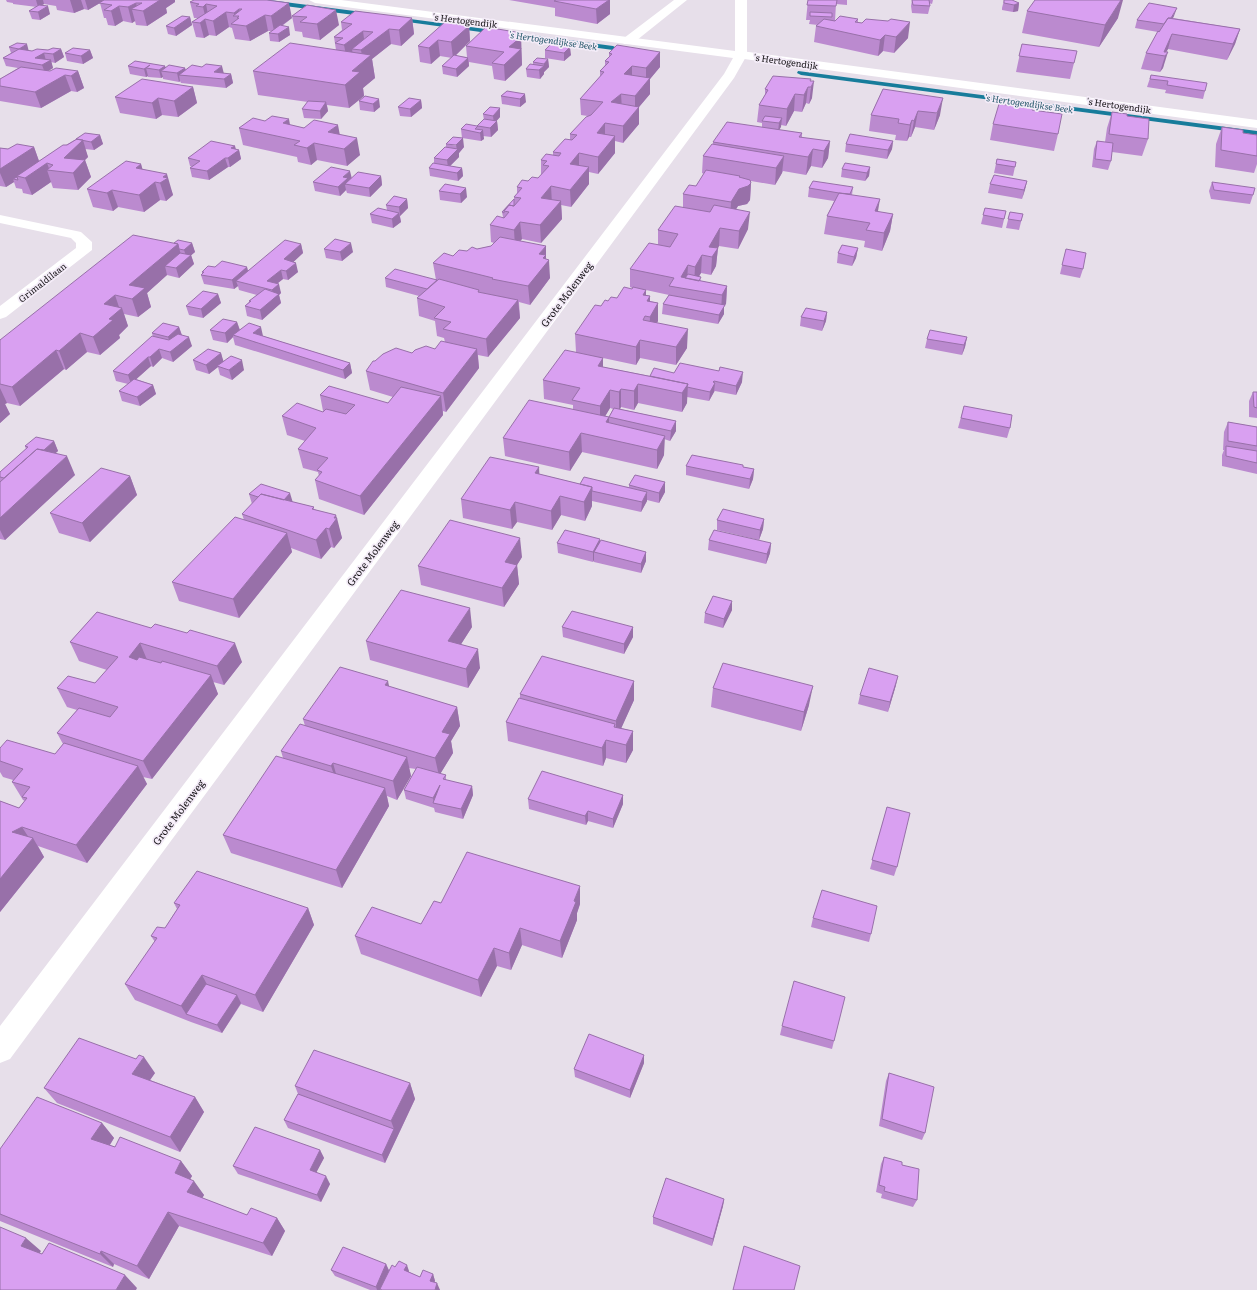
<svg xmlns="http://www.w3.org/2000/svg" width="1257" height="1290" font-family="Literata,serif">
<rect width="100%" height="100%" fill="#e7dfea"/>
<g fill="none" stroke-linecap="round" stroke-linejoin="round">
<path fill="#177c9b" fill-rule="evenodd" d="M251,0h18l101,13 3,2 -3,2 -116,-15z
M395,17l218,29 4,2 -4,2 -220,-30v-2z
M798,71l459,60v4l-456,-60 -4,-2z"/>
<path fill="#fff" fill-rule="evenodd" d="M674,0h13l-55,44h-8l-2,-3 2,-3z
M741,51l516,69v8l-520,-70 -2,-3 2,-3z
M0,215l81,17 11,10v8l-86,67 -6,2v-13l76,-58v-5l-5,-5 -71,-15z"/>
<path fill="#fff" fill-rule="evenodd" d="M309,0h32l394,51v-51h12v55l-13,23 -724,981 -10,4v-37l724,-952 9,-16 -418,-55z"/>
</g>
<path fill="#bb8acf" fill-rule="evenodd" d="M6,0h169v2l-9,6 1,5 -20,13 -11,-1 -1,-4 -3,2 -9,-2 -8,5 -7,-1 -2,-7h-2l-4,-15 -12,7 -4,-1 -10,4 -17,-3 -1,-4 -12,-2 -3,2 9,8 -10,6 -8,-1 -3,-8 8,-4 -24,-3v-1l-6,-1z
M194,0l98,18 -10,8 8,9 -11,7 -9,-1 -1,-8 3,-2h-4l-18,10 -15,-2 -3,-11 -3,-1 -13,9 -7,-1 -5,3 -8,-1 -4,-15 6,-4h-4l-4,-16z
M509,0h101v14l-13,10 -42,-8v-8z
M808,0h39v5l-11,-1 -1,17 23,-2v4l50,15 -14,15 -11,-2 -5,5 -64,-14 2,-16 2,-1 -9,-1 1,-4h-4z
M912,0h21l-1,4 -3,-1 1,3 -2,8 -16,-1 -1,-7z
M1004,0l15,3 -1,8 -5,1 -11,-2v-2z
M307,5l32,20 -19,15 -17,-3 -1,-5 -7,-1 -3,-15z
M1027,11l91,7 -19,29 -77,-14z
M1174,16l-1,2 67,11 -5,15 -8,16 -59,-11 -2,3 -3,16 -3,4 -19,-3 5,-16 12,-21 -23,-4 2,-8z
M190,17l2,8 -16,11 -8,-2 -2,-8z
M412,18l2,16 -13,12 -10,-2 -19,15 3,19 -12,10 1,8 -15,12 -22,-3 1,6 -7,8 -17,-1 -2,-9 6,-7 -50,-7 -5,-24 83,-21 -2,-13 8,-7 -1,-8z
M466,25v1h3l1,15 -15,15 12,1 -1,-11 56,2 -1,1 1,16 -17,16 -11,-2 -2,-13 -23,-4v4l-12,11 -14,-3 -1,-8 10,-8 -12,-2 -9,8 -11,-2 -2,-16z
M551,44l20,11 -7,6 -19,-3v-8z
M1022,44l52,19 -4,16 -54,-7z
M9,47l23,4 29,-2 3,8 -9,6 -4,-1 2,6 -5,3h30l6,17 -7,4 -6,-1 -30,17 -41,-7v-22l18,-11 -12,-2 -3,-8 8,-5z
M90,50l3,8 -10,6 -16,-3 -2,-8z
M660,52v15l-10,12v15l-11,13v17l-16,19 -8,-2v12l-17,21 -9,-2v12l-18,23 -10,-2 1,14 -21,24 -19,-4 -2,2 26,18 4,19 -20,27 -11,-3 1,16 -32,39 -10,-2 1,13 -33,44 -3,-1v4l-79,100 -45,-16 -4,-19 4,-4 -1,-4 -15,-4 -5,-19 7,-8 -18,-6 -5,-19 41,-4v-1l-3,-16 68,8 5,-6 -23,-7 -4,-19 9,-10 37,-8 23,-4 10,-7 -1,-4 -7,-2 -2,-15 -16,-5 -2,-18 2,-2 -33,-9 -1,-9 51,2 -3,-17 20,-7 24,-7 14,-3 3,-3 -3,-1 -1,-17 13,-8 -1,-5 12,-13v-2l3,-3v-7l11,-6 10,-3 3,-3v-15l12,-5v-3l17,-12v-6l18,-18 -7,-1 -1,-16 20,-22v-6l5,-6v-4l4,-4v-4z
M548,59l1,8 -5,5v2l-4,5 -13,-2 -1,-8 7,-4v-3z
M128,66h37l1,2h19l1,2 45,4 2,9 -7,5 -45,-5 -1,-2 -1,1 -16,-3v-2l-2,1 -13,-1v-1l-2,1 -16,-3z
M1151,75l54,16 -2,8 -38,-6 1,-3 -19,-3z
M810,81l2,17 -3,6 -3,-1 -4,9 -8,-1 -8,15 -5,-1 -2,5 23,3v5l28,3 -2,17 -6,10 -11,-2 -5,9 -23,-4 -1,2 -7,12 -24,-4v2l-1,17 -3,4 -9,2 -2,3 12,20 -10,20 -19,-3 -1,2 -2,18 -5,9 -10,-2 -2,3 2,5 26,5 -1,18 -2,2v8l-6,10 -56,-10 1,-10 6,-9 -23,-5v5l4,1v5l8,2v18l-1,2 30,25 -11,17 -36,-7 -4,7 -33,-7v9l47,9 24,-3 68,9 -6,13 -21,-4 -1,1 -5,9 -22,-4v6l-5,9 -44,-9 -4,7 -13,-3 -1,2 56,12v10l-6,10 -6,-2v16l-7,14 -75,-17 -12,19 -65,-15 -2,-18 70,-29v-4l-29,-6 -1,-19 33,-28 -1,-18 26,-28 7,-5 9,-3 15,-9v-1l-2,-1v-18l28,-25v-14l25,-23v-13l13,-8 8,-12 -2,-1 1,-17 10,-12v-2l49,-15v-4l-5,-1 2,-17 6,-10v-6zM610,408l3,1 -4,8v6v-6l-4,-1z
M193,87l4,16 -19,14 -16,-2 -6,4 -36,-6 -5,-16z
M883,89l57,26 -6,15 -19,-3 -4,10h-2l-2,4 -12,-1 1,-5 -27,-4 2,-16z
M507,91l19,11 -6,5 -18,-3 -1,-8z
M365,96l15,11 -6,5 -14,-2 -1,-9z
M421,100l1,8 -11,9 -11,-1 -2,-9z
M500,108v9l-4,4h1l1,9 -7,7 -8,-1 1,3 -3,2 -19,-3 -1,-9 16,-3 7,-6 -1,-6z
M1032,110l26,24 -4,17 -64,-11 3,-16z
M1112,112l15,4 21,23 -6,17 -30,-4 -1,9 -3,9 -16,-3 2,-18 3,-8 8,1 2,-14z
M265,121l25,4 50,10 20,20 -13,11 -30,-6 -6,5 -13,-3 -1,-5 -54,-12 -4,-17z
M1222,127l21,6 14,2v29l-3,9 -39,-6 1,-23z
M100,135l3,9 -9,6 -9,-1 3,8 -3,3 6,17 -13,13 -25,-2 -2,-6 -19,13 -9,-2 -1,-4 -6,-1 -2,-6 -8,5 -6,-1v-39v1l8,1 26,-2 5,14 37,-22z
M893,141l-1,8 -5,10 -42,-7 1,-8z
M446,144l18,3 -5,6v4l-9,9 12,2 1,8 -5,5 -28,-5 -1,-8 5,-5v-5l12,-11z
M235,146l1,4h3l2,9 -11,8h-2l-19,13 -17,-3 -2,-9 2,-1 -2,-1 -2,-8z
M997,159l19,3 -3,14 -19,-3z
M141,164l1,5 30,22v1l1,3 -7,6 -6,-1 -16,12 -26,-5 -5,4 -20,-4 -6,-18z
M870,167l-1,9 -4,5 -24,-4 1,-8z
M381,176l1,9 -12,12 -23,-4 -1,-3 -6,6 -25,-5 -2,-9z
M1027,181l-5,18 -34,-6 2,-9z
M1212,182l41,13 -3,9 -39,-5 -2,-8z
M445,184l22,13 -6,6 -21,-3 -1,-9z
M853,187l-1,8 26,17 15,2 -3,17 -8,20 -18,-4 1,-6 -41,-7 3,-18 7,-15 -26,-4 1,-9z
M407,199l1,9 -8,8 1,6 -8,6 -21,-5 -2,-9 17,-4 -1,-5z
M985,208l21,3 -4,17 -21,-4z
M1010,212l13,2 -4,16 -13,-2z
M174,243h18l3,9 -4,3 3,9 -15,14 -12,-3 -20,18 4,14 -13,10 -14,-3 4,12 -9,9 1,3 -20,17 -13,-3 -21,18 -2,-1 -44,37 -13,-3 -2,1 5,10 -10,9v-83z
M301,244l2,9 -10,9 5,10 -10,8 -5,-1 -6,5 4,9 -2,2 2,8 -19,17 -15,-4 -2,-10 4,-4v-1l8,-6 -18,-5 -1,-4 -4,3 -30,-5 -3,-9 1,-1v-2l13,-5h32l1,4z
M858,248l-2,10 -4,8 -15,-3 1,-10z
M324,249l29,3 -11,9 -16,-3z
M1066,249l17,20 -3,9 -20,-4z
M218,294l3,9 -18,15 -14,-3 -3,-9z
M827,312l-1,9 -4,10 -22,-5 1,-9z
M237,322l3,8 23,6 87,27 2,10 -7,6 -110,-34 -2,-8 -6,6 -14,-3 -3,-10z
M179,327l3,8 10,11 -19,16 -11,-4 -9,9 -2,-1 -15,13 17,6 3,9 -16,12 -18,-5 -3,-10 9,-7 -12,-3 -3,-10 40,-34 -1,-4z
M967,337l-2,10 -3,8 -37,-7 2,-9z
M221,353l2,9 21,8 -12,10 -12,-5 -2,-8 -9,7 -13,-4 -3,-10z
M1253,392h4v26l-8,-1v-16z
M964,406l46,22 -3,10 -49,-10z
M1228,422l29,5v47l-35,-8v-11l2,-5h-1l1,-18z
M54,441l4,10 -3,2 20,22 -70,65 -5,-1v-67l26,-23 -1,-3z
M743,465v2l11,2 -1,10 -4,10 -63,-14v-9z
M539,474l41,10 49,3v-2l36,-3v10l-6,11 -12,-3v1l-6,11 -49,-11v5l-7,15 -24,-6 -9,15 -35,-8 -5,7 -49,-11 -2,-19z
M130,476l7,19 -47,47 -31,-9 -9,-20z
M249,494l43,8 22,5v2l22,9 6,20 -8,10 -3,-1 -10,12 -30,-11 1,4 -53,66 -60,-17 -7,-19 72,-62 -2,-6 10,-10z
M764,519l-1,10 -4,11 -42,-10v-10z
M709,540l62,3 -1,10 -4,11 -58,-14z
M600,542l46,10v9l-5,12 -47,-11v-2l-1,2 -35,-9 -1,-10z
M522,557l-5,8 2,19 -15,23 -83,-22 -3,-19z
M732,610l-9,18 -19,-5 1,-10z
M97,612l145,50 -18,23 -11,-3 5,12 -66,85 -9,-2 4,7 -60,79 -49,-17 6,11 -44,55v-111l19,7 6,-7 -2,-1 -11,-18 1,-2 -10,-3 -3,-5v-24l55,6 8,-10 -6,-11 20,-23 -10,-3 -10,-19 38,-5 12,-13 -28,-9 -9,-19z
M472,627l-11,17 19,24 -12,20 -98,-28 -4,-19z
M562,627h71v10l-9,17 -61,-17z
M634,681v19l-13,28 12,3v19l-7,13 -20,-5 -3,8 -95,-25 -2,-19 14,-24v-4z
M896,685l-8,27 -30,-8 2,-9z
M390,687l67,20 3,19 -9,15 2,12 -13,21 6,1v5l26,6 1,9 -10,24 -28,-7 -1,-4 -28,-9 -2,-9 12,-21 -7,-1 2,8 -14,24 -10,-4 2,10 -47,82 -111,-35 -8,-18 60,-77 -2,-7 24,-25 -2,-7z
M713,688l96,17 -8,26 -90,-24z
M623,795v9l-10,24 -25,-7 -2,4 -57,-16 -1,-10z
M887,807l10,60 -3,9 -24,-7z
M174,903l134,5 6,17 -51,87 -22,-8 -19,29 -31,-11 -56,-22 -10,-16 30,-42 -4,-6 14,-8 12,-19z
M441,903l139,1 -3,9v7l-15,38 -40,-13 -11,25 -14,-4 -16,31 -120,-43 -6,-18 66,-12z
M813,918l58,16 -2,8 -58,-15z
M782,1026l52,15 -2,8 -52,-14z
M644,1055v8l-14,35 -55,-21 -1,-8z
M155,1073l-5,7 45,17 9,15 -24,40 -123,-49 -13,-15z
M889,1073l36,60 -3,7 -43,-14 7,-45z
M410,1083l5,16 -30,64 -97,-35 -4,-8 14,-26 -3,-8z
M102,1123l12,15 -4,7 5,2 66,14 11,15 -2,3 14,16 -2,3 45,17 30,3 8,13 -13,25 -93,-30 -30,53 -35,-15 -1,3 -113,-46v-72z
M320,1150l4,8 -8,14 14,12 -9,18 -83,-28 -5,-8z
M884,1157l18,8 15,35 -4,7 -32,-9 1,-4 -6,-2 5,-28z
M724,1199l-1,7 -11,40 -59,-22v-7z
M386,1264l3,6 6,-3 14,4v1l11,5 13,-3 2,7 -1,1 6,8h-59l-1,-1v1h-10l-35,-14 -4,-6z"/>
<path fill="#9870a9" d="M36,0h7l1,4 -6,3z
M70,0h11l3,9 -10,4z
M85,0h20l-17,10z
M156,0h19v2l-9,6 1,5 -20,13 -4,-15z
M609,0h1v14l-13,10 -1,-15z
M1121,0h2l-5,18 -19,29 6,-22z
M136,3l2,7h-6l3,11 -3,2 -4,-16z
M289,3l3,15 -18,13 -3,-15z
M1019,3l-1,8 -5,1 1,-7z
M206,4l3,16h-3l-3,-13z
M48,6l2,8 -10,6 -2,-8z
M119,6l4,15 -8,5 -4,-15z
M1177,8l-3,8 -10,17 3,-8z
M239,9l4,15 -4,-8h-5v-3z
M336,10l3,15 -19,15 -3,-16z
M226,12l3,15 -13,9 -3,-15z
M265,15l3,16 -18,10 -4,-15z
M190,17l2,8 -16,11 -2,-8z
M412,18l2,16 -13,12 -2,-16z
M205,19l4,16 -5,3 -4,-15z
M910,22l-2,16 -14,15 2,-16z
M465,25h1l1,3 2,-2 1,15 -17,17 -2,-16z
M289,27l1,8 -11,7 -1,-8z
M389,29l2,15 -19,15 3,19 -12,10 1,8 -15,12 -4,-23 7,-14 11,-9 -2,-12z
M1240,29l-5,15 -8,16 6,-16z
M363,31l2,15 -13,3 1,7 -6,4 -3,-15z
M521,33l1,32 -17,16 -1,-16 5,-18 7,-10z
M1172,34l-4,15 -4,7v-4z
M885,35l-2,16 -5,5 2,-16z
M438,40l2,16 -9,8 -2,-16z
M27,44l2,8 -10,-3z
M570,47l1,8 -7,6v-8z
M61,49l3,8 -9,6 -2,-9z
M90,50l3,8 -10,6 -2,-8z
M660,52v15l-10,12v15l-11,13v17l-16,19v-17l12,-14v-16l11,-13v-15z
M1168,52l-5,16 -3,4 5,-16z
M44,53l2,8 -11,-3z
M468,58l1,8 -12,11 -1,-8z
M548,59l1,8 -5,5v-8z
M51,60l2,8 -8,5 -3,-8z
M150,65l-4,3 2,8 -2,1 -2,-8z
M165,66l2,6 -6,-1 2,6 -2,1 -2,-8z
M222,66l2,8 -10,-2z
M544,66v8l-4,5 -1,-9z
M632,66v16l-8,-8z
M185,68l2,8 -8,-1 1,6 -1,1 -2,-9z
M78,71l6,17 -7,4 -6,-16z
M231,74l2,9 -7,5 -2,-9z
M65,75l6,16 -30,17 -6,-16z
M814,81l-2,17 -3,6 2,-17z
M193,87l4,16 -19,14 -4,-16z
M808,87l-2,16 -4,9 2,-17z
M525,94l1,8 -6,5v-8z
M621,94l1,16 -11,-8z
M795,94l-1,17 -8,15 1,-17z
M158,98l4,17 -6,4 -4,-16z
M943,98l-3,17 -6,15 3,-17z
M379,99l1,8 -6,5 -1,-8z
M421,100l1,8 -11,9 -1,-8z
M326,102l2,9 -7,8 -1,-8z
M500,108v9l-6,7 -1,-8z
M918,111l-3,16 -4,10 3,-16z
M782,118l-1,9 -3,5 1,-9z
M289,119l3,17 -9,-13z
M912,120l-3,17 -2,4 3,-16z
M497,121l1,9 -7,7 -1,-9z
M605,123v17l-8,-7z
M338,125l3,16 -13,-9z
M483,130l1,9 -3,2 -1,-8z
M100,135l3,9 -9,6 -3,-8z
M615,136v17l-17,21v-17z
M357,138l3,17 -13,11 -3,-17z
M463,138l1,9 -5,6v4l-11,11 -1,-8 10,-10 -1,-5z
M83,140l5,17 -8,8 5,-5 6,17 -13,13 -5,-17 -20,-8z
M830,141l-2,17 -6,10 2,-17z
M893,141l-1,8 -5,10 1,-9z
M314,143l3,17 -6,5 -4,-17z
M235,146l1,6 3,-2 2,9 -11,8 -2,-9 3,-10z
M34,147l6,17 -23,12 1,3h-5l1,3 -8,5 -6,-14v-4z
M813,149l-2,17 -5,9 2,-18z
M579,153v17l-9,-6z
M784,156l-2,17 -7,12 1,-17z
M225,158l3,9 -19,13 -2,-9z
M47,163l3,8 -3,-1 4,12 -19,13 -7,-17z
M141,164l5,17 -10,-13z
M589,167v17l-18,23 -1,-17z
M870,167l-1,9 -4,5 2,-8z
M462,168l1,8 -5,5 -1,-8z
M350,171l2,8 -7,6 1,5 -6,6 -2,-9 5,-10z
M167,174l6,21 -7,6 -6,-18 3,-6z
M381,176l1,9 -12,12 -1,-9z
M740,176l-1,13 12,-6 -1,17 -3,4 -9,2 -8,13 1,-17z
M1027,181l-2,9 -3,9 2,-9z
M155,182l5,18 -16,12 -5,-17z
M551,186l1,18 -11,-6z
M466,188l1,9 -6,6 -1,-9z
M112,190l6,17 -5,4 -6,-18z
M407,199l1,9 -8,8 -1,-9z
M880,199l-3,18 -2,-6z
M561,201l1,18 -21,24 -1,-18z
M750,212l-2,17 -10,20 1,-18z
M399,213l2,9 -8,6 -1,-9z
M893,214l-3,17 -8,20 2,-18z
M520,222l2,17 -7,8 -1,-17z
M720,228l-1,18 -1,2 -2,18 -5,9 1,-18 -3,-10z
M192,243l3,9 -8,7 -3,-9z
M351,243l2,9 -11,9 -2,-9z
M178,244l5,18 -18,4 2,9 -20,18 4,14 -13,10 -6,-18 -3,-14z
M301,244l2,9 -17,16 -2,-10z
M546,246v17l3,-3 1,18 -20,27 -2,-19 11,-32z
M858,248l-2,10 -4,8 2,-9z
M191,255l3,9 -15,14 -3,-10z
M702,255l-1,18 -7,12 1,-18z
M296,263l2,9 -10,8 -2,-9z
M688,265l-1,18 -6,-6z
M247,267l2,9 -13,5 2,5 -4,3 -2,-9z
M281,270l2,9 -13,10 -3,-8z
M279,284l2,9 -2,2 2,8 -19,17 -2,-10 14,-12 -2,-8z
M727,286l-1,18 -2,2v8l-6,10 1,-9 2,-4 1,-16z
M646,290v18l-3,-13z
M218,294l3,9 -18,15 -2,-9z
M115,295l5,15 2,-2 6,18 -9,9 1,3 -20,17 -7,-18 11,-33z
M650,296v18l-3,-13z
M518,300l2,18 -32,39 -2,-18z
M658,303v18l-9,14 1,-18z
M827,312l-1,9 -4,10 2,-10z
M237,322l3,9 -7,4v2l-6,6 -2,-10z
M179,327l3,9 -11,10 -3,-9z
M261,327l2,9 -8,7 -2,-10z
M688,329l-1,19 -11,17v-18z
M80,333l7,19 -21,18 -7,-19z
M189,337l3,9 -19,16 -3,-10z
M967,337l-2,10 -3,8 2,-10z
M640,340v18l-4,7v-18z
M159,349l3,9 -9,9 -3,-10z
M477,349l2,19 -33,44 -3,-19z
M56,350l8,19 -44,37 -8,-19z
M221,353l3,10 -7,3 1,1 -9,7 -3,-9z
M148,357l3,9 -20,18 -3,-9z
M603,358v18l-5,-10z
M242,360l2,10 -12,10 -3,-10z
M350,363l2,10 -7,6 -2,-9z
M743,372l-1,10 -6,13v-9z
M714,381v4l1,-2 -1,9 -5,9 1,-9z
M638,384v19l-4,7v-19z
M688,384l-1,19 -5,9v-19z
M153,385l3,9 -16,12 -3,-9z
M0,388l7,15 -2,1 5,10 -10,9z
M621,389v18l-2,4v-19z
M610,390v18l-10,17v-19z
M441,396l2,19 -79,100 -4,-19z
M609,417v19l-3,-14z
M676,421v10l-6,10 1,-10z
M581,433l1,19 -12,19 -1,-19z
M665,436l-1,19 -7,14v-19z
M54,441l4,10 -41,39 -5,-10z
M67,456l8,19 -70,65 -5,-10v-12z
M539,467l1,19 -5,-13z
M754,469l-1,10 -4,10 1,-10z
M130,476l7,19 -47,47 -8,-19z
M665,482v10l-6,11v-10z
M592,487v19l-7,15 -1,-19z
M647,492v9l-6,11 1,-10z
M290,493l3,10 -15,2z
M560,496l1,19 -9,15 -1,-19z
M515,502l2,20 -5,7 -2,-19z
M336,515l1,4v-1l5,20 -8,10 -5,-19 5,-11z
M764,519l-1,10 -4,11 1,-10z
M326,528l5,19 -10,12 -5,-19z
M287,533l5,19 -53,66 -6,-19z
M520,538l2,19 -8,13 3,-5 2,19 -15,23 -2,-19 3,-26z
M600,539v10l-6,3v8l-1,2v-10z
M771,543l-1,10 -4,11 1,-10z
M646,552v9l-5,12v-9z
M732,601v9l-9,18 1,-9z
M470,608l2,19 -21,33 -3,-19z
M633,627v10l-9,17v-10z
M140,643l8,19 -11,14 -8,-19z
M235,643l7,19 -18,23 -7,-19z
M478,649l2,19 -12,20 -2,-19z
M211,675l7,19 -66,85 -9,-18z
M898,676l-2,9 -8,27 2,-10z
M388,681l4,19 -7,-15z
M634,681v19l-18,40v-19z
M813,686l-4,19 -8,26 3,-19z
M457,707l3,19 -9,15 2,12 -14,23 -4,-18 7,-26z
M633,731v19l-7,13v-18z
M606,740v18l-3,8 -1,-18z
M407,757l4,19 -14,24 -4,-19z
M333,763l5,18 -1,3 -6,-18z
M138,766l9,18 -60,79 -11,-18z
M440,785l-6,18 -1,-5z
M472,786l1,9 -10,24 -2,-10z
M385,788l4,18 -47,82 -6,-18z
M623,795v9l-10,24v-9z
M588,811v10l-2,4 -1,-9z
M22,827l9,14 2,-3 11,19 -44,55v-33l12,-47z
M580,886v18l-3,9v7l-15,38 -2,-17 14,-40z
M308,908l6,17 -51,87 -8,-17z
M520,928l2,17 -11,25 -2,-17z
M494,948l3,18 -16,31 -3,-17z
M202,975l9,17 -25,22 5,8 -10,-16z
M237,995l4,8 -19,30 -5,-8z
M644,1055v8l-14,35v-8z
M144,1057l11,16 -12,17 -11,-16z
M410,1083l5,16 -30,64 -3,-8 12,-26 -3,-8z
M195,1097l9,15 -24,40 -10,-15z
M102,1123l12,15 -10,16 -13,-15z
M320,1150l4,8 -10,19 -4,-7z
M181,1161l11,15 -6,11 -11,-14z
M326,1176l4,8 -9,18 -4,-7z
M194,1181l10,14 -6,11 -11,-14z
M724,1199l-1,7 -11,40 1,-7z
M168,1212l11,14 -30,53 -12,-13z
M277,1218l8,13 -13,25 -9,-13z
M26,1238l15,13 -5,8 -15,-13z
M101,1251l13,13 -1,3 -13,-13z
M386,1264l3,7 -9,19h-3l-1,-3z
M407,1265l2,6 -2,5 -3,-6z
M433,1274l2,7 -3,6 -2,-6z
M125,1275l12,13 -1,2h-20z
M437,1283l3,7h-5z"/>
<path fill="#d9a0f1" stroke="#9870a9" d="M104,0h56l-17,11 -12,-2 11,-6h-6l-8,4 -9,-1 -8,5 -7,-1 8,-5 -13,-2z
M194,0h73l22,3 -18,13 -6,-1 -19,11 -15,-2 8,-6h-2l2,-2h-6l9,-7h-3l-5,4 -8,-1 -13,9 -8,-2 -5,4 -8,-1 25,-16 -11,-2 -3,3 -7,-1 3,-2 -9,-2z
M556,0h53l-13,9 -42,-8z
M808,0h29l-1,6 -29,-1z
M912,0h17l1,6 -17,-1z
M1004,0h8l7,3 -5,2 -10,-2z
M1035,0h86l-16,25 -78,-14z
M1149,3l28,5 -6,10h-3l-4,6 -27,-4z
M39,5l9,1 -10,6 -9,-1z
M307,5l29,5 -19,14 -17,-2 7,-5 -15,-1z
M355,11l57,7 -13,12 -10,-1 -28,21 -9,-1 21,-17 -10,-1 -19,14 -9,-2 8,-5 -9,-1 18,-13 -11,-2z
M810,12l22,1v4l-22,-1z
M182,16l8,1 -16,11 -8,-2z
M840,16l18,3 -3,3 7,1 4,-4 22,2 3,-2 19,3 -14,15 -11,-2 -5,5 -64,-14 8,-7 11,2z
M1168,18l72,11 -7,15 -61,-10 -8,18h4l-3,4 -19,-3 12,-22 1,1z
M445,22l21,3h-1l4,1 -18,16 -13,-2 -9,8 -11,-2z
M280,25l9,2 -11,7 -9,-1z
M486,27l35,6 -5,4 4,1 -11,9 12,2 -17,16 -12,-2 12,-11 -38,-6z
M17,43l10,1 -8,5 -10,-2z
M290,43l81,12 -19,16 8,1 -15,13 -92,-14z
M551,44l19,3 -6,6 -19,-3z
M1022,44l55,7 -3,12 -55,-7z
M617,45l43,7 -14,16 -14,-2 -8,8 26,4 -15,18 -14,-2 -10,8 28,5 -16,19 -18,-3 -8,10 18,3 -17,21 -19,-4 -9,11 19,3 -19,23 -19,-4 -10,12 20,3 -21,24 -20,-3 -6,8 -24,-5 7,-9 7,2 5,-6 -5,-1 5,-6 5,1 7,-8 -7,-1 8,-9 -5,-1 5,-7 6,1 4,-4 6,1 11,-12 -6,-1 4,-4 -6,-1 5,-6 13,2 2,-3 -8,-1 12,-13 7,1 5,-5 -7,-1 16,-17 5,-2 12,-13 -23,-3 24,-27 -4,-1 9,-9 -4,-1 7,-7 -3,-1z
M53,48l8,1 -8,5 -9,-1 -9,5 16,2 -9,5 -39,-7 16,-9 13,2 5,-2 11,1z
M73,48l17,2 -9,6 -16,-3z
M454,55l14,3 -12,11 -14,-3z
M537,58l11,1 -4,5 -11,-2z
M135,61l30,5 -6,4 -13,-2 4,-3 -6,4 -16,-3z
M206,64l16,2 -8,6 17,2 -7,5 -45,-4 13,-10 10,2z
M530,64l14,2 -5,4 -13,-1z
M169,65l16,3 -8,5 -16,-2z
M21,67l29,4 6,-3 22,3 -7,5 -6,-1 -30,17 -35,-6v-7z
M1151,75l56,8 -2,8 -38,-6 1,-4 -18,-2z
M773,76l38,3 -1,2h4l-3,6h-3l-4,8 -9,-1 -8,15 -28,-4 9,-15 -3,-1z
M142,79l51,8 -19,14 -16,-3 -6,5 -37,-6z
M883,89l60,9 -6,15 -19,-2 -4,10 -2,-1 -2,5 -12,-2 1,-4 -28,-4z
M507,91l18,3 -5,5 -19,-3z
M365,96l14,3 -6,5 -14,-3z
M409,98l12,2 -11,9 -12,-2z
M308,101l18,1 -6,9 -18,-2z
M999,104l33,4v2l30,4 -4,20 -65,-10z
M490,107l10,1 -7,8 -10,-2z
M1112,112l15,2v2l22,3 -1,20 -39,-5z
M272,116l17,3 -6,4 21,5 10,-8 24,5 -10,7 29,6 -13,11 -30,-6 -7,5 -13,-3 6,-4 -61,-13 14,-10 12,3z
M765,116l17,2 -3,5 -17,-2z
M484,119l13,2 -7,7 -12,-2 -3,3 8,1 -3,3 -19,-4 5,-5 11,2z
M727,122l75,11 -3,4 31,4 -6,10 -11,-2 -5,8 -95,-15z
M1222,127l21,3v3l14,2v21l-36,-6z
M85,133l15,2 -9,7 -15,-3z
M850,134l43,7 -5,9 -42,-6z
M453,137l10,1 -7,7 -10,-1z
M77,139l6,1 -19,18 21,2 -12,13 -26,-3 6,-5 -6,-2 -22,15 -8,-2 46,-31h4z
M211,141l24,5 -4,2 8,2 -11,8h-3l-18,13 -17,-3 10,-7 -12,-3z
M1097,141l16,2 -2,18 -16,-2z
M17,144l17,3 -34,22v-21l8,1z
M712,144l72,12 -8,12 -73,-12z
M445,147l13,2 -11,11 -13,-2z
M997,159l19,3 -1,5 -19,-3z
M126,161l15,3 -5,4 31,6 -4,3 5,1 -8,5 -5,-1 -16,13 -27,-5 -5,3 -20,-4z
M433,163l29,5 -5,5 -28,-5z
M845,163l25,4 -3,6 -25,-4z
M331,167l19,4 -7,6 5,1 -10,9 -25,-5z
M706,170l34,6 -1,1 11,3 1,3 -3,3 -9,3 -8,13 -48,-8 6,-9 7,1z
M358,172l23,4 -12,12 -24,-4z
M994,175l33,6 -3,9 -34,-6z
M17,177l1,3 -5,-1z
M813,181l40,6 -3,7 -11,-1 -30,-5z
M1212,182l43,6 -2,7 -39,-5z
M445,184l21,4 -6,6 -21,-3z
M839,193l41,6 -5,12 18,3 -9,19 -18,-3 4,-7 -43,-7z
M394,196l13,3 -8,8 -13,-2z
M514,199v7l-5,-1 -5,6v2l-2,-1z
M714,205l36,7 -11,19 -19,-3 -11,19 9,1 -6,9 -10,-2 -7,12 -7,-2 -7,12 46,9 -5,9 -53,-9 5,-8 -44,-9 19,-26 21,4 8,-13 -20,-4 17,-24 35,6z
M378,208l21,5 -7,6 -22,-5z
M985,208l21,3 -2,8 -21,-4z
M1010,212l13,2 -2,7 -13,-2z
M133,235l45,9 -49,41 16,3 -13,11 -17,-4 -11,9 18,4 -13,11 4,1 -20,17 -13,-4 -21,18 -3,-1 -44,37 -12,-3v-44z
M500,237l46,9 -7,8 7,1 -3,3 6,2 -21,26 -36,-7 1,-1 -60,-15 11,-10 9,3 6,-6 8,1 5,-4 5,2 14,-3z
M335,239l16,4 -11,9 -16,-3z
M178,240l14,3 -8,7 -5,-1 -1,-5 -4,-1z
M285,240l16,4 -17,15 12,4 -10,8 -5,-1 -14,11 12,3 -7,6 -36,-9z
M842,245l16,3 -4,9 -16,-4z
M1066,249l20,4 -3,16 -21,-4z
M180,253l11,2 -15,13 -11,-2z
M222,261l25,6 -15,13 -31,-5 3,-3h-2l6,-6 7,1z
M395,269l42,11 -10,9 -42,-11z
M688,274l13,3 -2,4 -14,-3z
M439,279l40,11 -1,2 40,8 -32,39 -43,-10 8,-7 -17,-4 11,-11 -28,-9z
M624,287l8,2 1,-2 13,3 -3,5 7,1 -3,5 11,2 -8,14 -5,-1 -2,4 45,9 -12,18 -36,-7 -4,7 -61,-13 20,-29 6,1 4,-6 3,1 3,-4 6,1z
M265,289l14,5 -19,16 -15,-4 6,-5h-2z
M203,291l15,3 -17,15 -15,-3z
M669,295l56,10 -6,10 -56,-11z
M806,308l21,4 -3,9 -23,-4z
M223,319l14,3 -12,11 -15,-3z
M163,323l16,4 -11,10 -16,-4z
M249,323l12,4 -8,6 97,30 -7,7 -110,-35z
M930,330l37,7 -3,8 -37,-6z
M178,334l11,3 -19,15 -11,-3 -9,8h-2l-20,18 -15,-4 39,-35 17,4z
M441,341l36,8 -34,44 -77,-22 7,-10h2l8,-7 13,-6 16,5 3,-3 11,-4 9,3z
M208,349l13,4 -15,12 -13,-5z
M565,350l38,8 -5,8 90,18 -6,9 -44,-9 -4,7 -13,-2 -2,3 -9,-2 -10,16 -28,-6 8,-12 -37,-8z
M231,356l11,4 -13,10 -12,-4z
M680,363l39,8 1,-4 23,5 -7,14 -22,-5 -1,1 2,1 -5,9 -23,-5 1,-3 -38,-8 4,-8 20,5z
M134,379l19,6 -16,12 -18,-6z
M329,386l59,17 13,-16 40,9 -81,100 -45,-16 7,-8 -5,-2 11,-12 -30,-9 18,-21 -34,-12 15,-13 26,9 3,-3 20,5 9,-9 -35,-10z
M1253,392h4v16l-3,-1z
M529,400l80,17 -3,5 59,14 -8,14 -76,-17 -12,19 -66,-14z
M964,406l48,9 -2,13 -49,-10z
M614,408l62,13 -5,10 -62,-14z
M1228,422l29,5v19l-29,-5z
M36,437l18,4 -10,9 -7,-1 -33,29 -4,-1v-5l28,-25 -3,-1z
M1226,446l31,5v12l-31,-7z
M37,449l30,7 -67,62v-36z
M692,455l51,10v2l11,2 -4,10 -64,-13z
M490,457l49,10 -4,6 57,14 -8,15 -24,-6 -9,15 -36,-9 -5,8 -49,-11z
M101,468l29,8 -48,47 -32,-10z
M635,475l30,7 -6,11 -30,-8z
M584,477l63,15 -5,10 -50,-11v-4l-12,-3z
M261,484l29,9 -6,7 -23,-6 -3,3 -9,-3z
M261,494l53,13 -2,2 24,6 -2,3h3l-8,11 -3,-1 -10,12 -74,-26z
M723,509l41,10 -4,11 -43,-10z
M235,517l52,16 -54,66 -61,-17z
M450,520l70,18 -15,24 12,3 -15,23 -84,-22z
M565,530l35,9 -7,13 -36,-9z
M714,530l57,13 -4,11 -58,-14z
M601,540l45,12 -5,12 -47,-12z
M401,590l69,18 -22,33 30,8 -12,20 -100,-28z
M713,596l19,5 -8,18 -19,-6z
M572,611l61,16 -9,17 -62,-17z
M97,612l54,16 4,-4 32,9 3,-3 45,13 -18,23 -77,-23 -11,14 8,3 2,-3 22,6 1,-2 49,14 -68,86 -86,-28 22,-25 31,9 8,-10 -61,-19 11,-12 27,7 23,-26 -48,-15z
M542,656l92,25 -18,40 -96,-27z
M723,663l90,23 -9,26 -91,-24z
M340,667l48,14 -3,4 72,22 -15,25 8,2 -15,24 -132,-39z
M869,668l29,8 -8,26 -30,-7z
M519,698l96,26 -1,3 19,4 -7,14 -20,-5 -4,8 -96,-26z
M300,724l107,33 -14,24 -60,-18 -2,3 -50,-15z
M7,740l48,14 9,-11 74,23 -62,79 -54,-18 -10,5 21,6 -33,41v-78l19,7 8,-10 -5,-1 8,-10 -18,-5 11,-13 -23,-8v-13z
M276,756l109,32 -49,82 -113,-35z
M417,767l29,8 -3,4 29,7 -11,23 -28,-6 7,-18 -7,13 -29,-8z
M542,771l81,24 -10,24 -25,-8 -3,5 -57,-17z
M887,807l23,6 -13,54 -25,-7z
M467,852l113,34 -6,15 2,1 -16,39 -40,-13 -11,25 -15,-5 -16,32 -123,-44 17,-29 49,17 13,-23 7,2z
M197,871l111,37 -53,87 -53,-20 -21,31 -56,-22 32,-46 -6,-2 6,-9 8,1 15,-23 -6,-2z
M822,890l55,16 -6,28 -58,-16z
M794,981l51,16 -11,44 -52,-15z
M206,984l31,11 -20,30 -31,-11z
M589,1034l55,21 -14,35 -56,-21z
M79,1038l57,21 3,-4 5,2 -12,17 63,23 -25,40 -126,-49z
M314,1050l96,33 -19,38 -96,-35z
M889,1073l45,14 -9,46 -43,-14z
M298,1094l96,35 -12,26 -98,-35z
M37,1097l65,26 -11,16 24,8 5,-10 61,24 -6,12 19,8 -7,11 60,23 4,-7 26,10 -14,25 -95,-31 -31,54 -36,-15 -1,3 -100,-40v-65z
M255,1127l65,23 -10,20 16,6 -9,19 -84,-29z
M884,1157l18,5v3l17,4 -2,31 -33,-9 1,-4 -6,-2z
M666,1178l58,21 -11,40 -60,-22z
M0,1227l26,11 -5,8 21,8 7,-11 76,32 -9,15h-116z
M744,1246l56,20 -6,24h-61z
M343,1247l43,17 -10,23 -45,-17z
M399,1261l8,4 -3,5 16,7 3,-7 10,4 -3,7 7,2 -2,7h-53l-2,-1 12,-24 3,2z"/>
<g text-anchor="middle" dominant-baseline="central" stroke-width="3.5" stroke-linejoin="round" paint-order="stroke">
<g font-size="9" fill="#161317" stroke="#f4ecf8">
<text transform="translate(465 20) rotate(7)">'s Hertogendijk</text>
<text transform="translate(786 61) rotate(8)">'s Hertogendijk</text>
<text transform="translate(1119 105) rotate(8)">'s Hertogendijk</text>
<text transform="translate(42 282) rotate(-38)">Grimaldilaan</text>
</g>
<g font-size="9" font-style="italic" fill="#235669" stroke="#f4ecf8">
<text transform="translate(553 40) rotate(8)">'s Hertogendijkse Beek</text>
<text transform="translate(1029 103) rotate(8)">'s Hertogendijkse Beek</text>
</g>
<g font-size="10" fill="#161317" stroke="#f4ecf8">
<text transform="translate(566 294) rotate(-53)">Grote Molenweg</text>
<text transform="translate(372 553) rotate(-53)">Grote Molenweg</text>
<text transform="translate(178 812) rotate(-53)">Grote Molenweg</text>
</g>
</g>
</svg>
